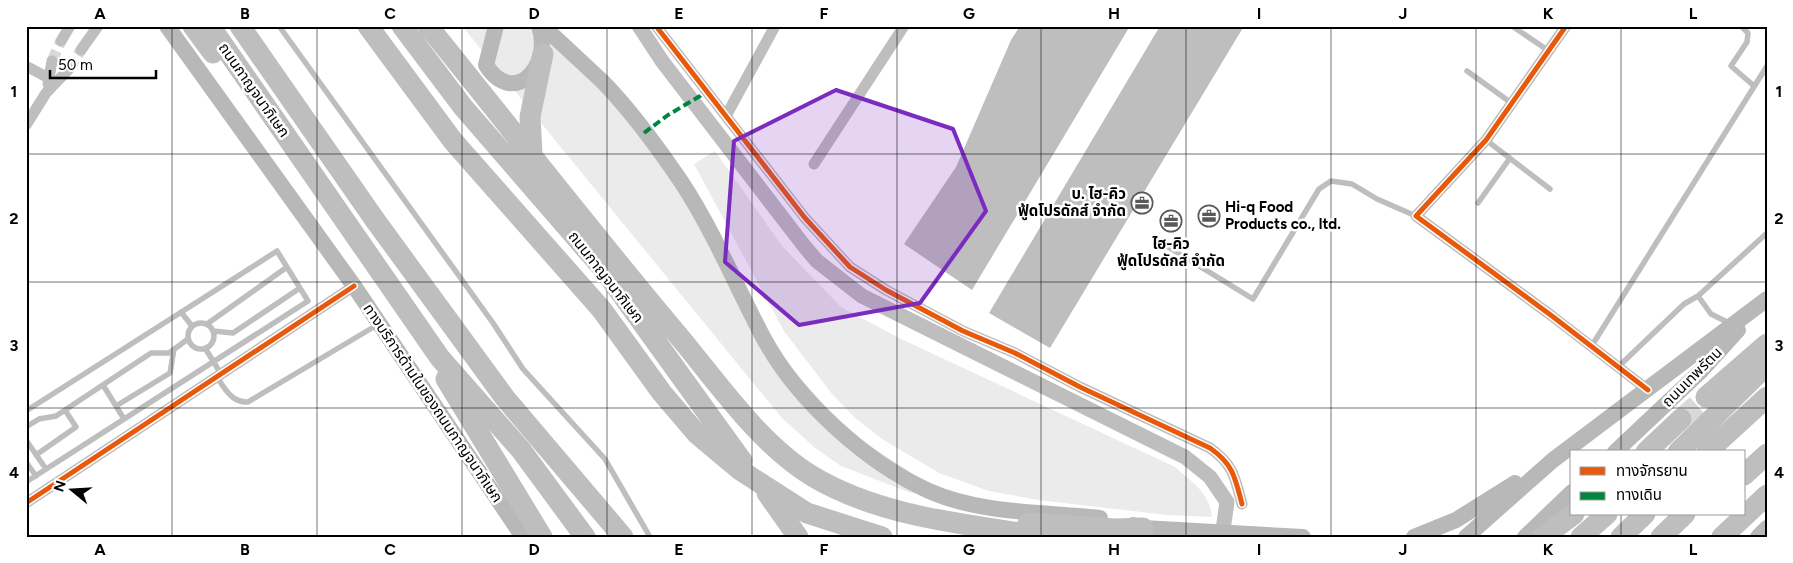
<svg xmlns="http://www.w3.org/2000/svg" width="1793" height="563" font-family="Figtree,'Noto Sans Thai',sans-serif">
<rect width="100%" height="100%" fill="#fff"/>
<path fill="#ebebeb" d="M462,26h89l77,76 89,139 70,122 59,67 67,44 7,19h-9l-70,-27 -26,-18 -34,-31z
M715,151l67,95 59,61 58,31 276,129c17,15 35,26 37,50l-45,-2 -129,-15 -49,-9 -50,-18 -57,-34 -27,-21 -23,-24 -48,-63 -90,-167z"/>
<path fill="#bebebe" d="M1020,26h110l-158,264 -68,-46 52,-77 55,-127z
M1160,26h84l-194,322 -61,-35z"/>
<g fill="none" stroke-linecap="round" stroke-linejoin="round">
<path stroke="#bebebe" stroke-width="15" d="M639,26l23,35 143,186 12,14 45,35 323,161 25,20 17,25 -5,35"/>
<path stroke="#d9d9d9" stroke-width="11" stroke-dasharray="11 5.5" stroke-linecap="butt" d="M52,61l9,-20
M69,69l12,-19"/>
<path stroke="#d9d9d9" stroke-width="21" stroke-dasharray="21 11" stroke-linecap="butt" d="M1681,419l25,-22"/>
<path stroke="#bebebe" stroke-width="5.5" d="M279,26l214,297 30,46 82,90 45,78
M1512,26l37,25
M1741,26l7,7 -1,9 -16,24 23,20
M1467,71l43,31
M1486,140l64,49
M1478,203l32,-45
M1157,240l96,59 66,-110 12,-8 21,3 25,15 39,17
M181,312l11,14
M188 336a13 13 0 1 1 26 0a13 13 0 1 1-26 0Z
M207,324l80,-57
M1731,324l-20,-10 -13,-18 69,-63
M213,331l20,2 67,-45
M1591,347l176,-281
M205,348l16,26
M1618,367l66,-63 14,-8
M217,377c8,12 15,26 31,25l129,-77
M103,385l21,34
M116,406l54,-33 4,-24
M26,411l251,-160 31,50 -282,181
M26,427l13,-8 17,-3 95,-63h18l19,-14
M26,440l20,29
M36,455l40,-28 -11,-17
M26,462l10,14"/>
<path stroke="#bebebe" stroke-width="11" d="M656,26l149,192 45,49 36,23 77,41 52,22 65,34 130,61c23,16 25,29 32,56
M1566,26l-80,114 -70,76 136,100 96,74
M61,41l9,-15
M81,50l17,-24
M26,66l30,16
M48,84l4,-23
M726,116l49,-90
M26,125l20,-32 23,-24
M814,164l90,-138
M26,503l328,-217"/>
<path stroke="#b8b8b8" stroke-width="16" d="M167,26l187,260 169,251
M496,26l-10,39c27,43 67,2 53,-39
M543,26c20,19 41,38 61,57 28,29 55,66 78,100 32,49 54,103 81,154 33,62 102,125 166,154 52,23 115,21 171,27
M1615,452l86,-81 37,-41
M1133,525l10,3 160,9
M1414,537l42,-17 59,-37
M1466,537l87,-77 214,-161
M1525,537l47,-45
M1758,537l9,-9"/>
<path stroke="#bebebe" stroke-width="21" d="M193,26l20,27
M210,26l230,332 81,92 64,87
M240,26l135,194 130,178 118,139
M368,26l85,115 149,169 60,83 35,41 43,36 67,43 75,24
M402,26l61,81 142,164 137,190
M428,26c85,105 167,211 254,314 37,45 79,105 130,136 70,42 156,48 234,61
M532,154l-2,-37 13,-63
M446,379l96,158
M1706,397l61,-53
M1646,452l35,-33
M1678,452l89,-87
M1707,452l60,-55
M1744,475l23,-21
M767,493l31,44
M1028,523l87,6 28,-1
M1543,537l31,-23
M1581,537l26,-23
M1621,537l24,-23
M1661,537l24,-23
M1722,537l45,-42"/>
<path stroke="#00873e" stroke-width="4" stroke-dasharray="8 4" stroke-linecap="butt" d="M644,133l24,-18 32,-19 6,-7"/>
<g stroke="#fff" stroke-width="8">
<path id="cycleway" d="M656,26l149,192 45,49 36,23 77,41 52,22 65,34 130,61c23,16 25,29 32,56
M1566,26l-80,114 -70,76 136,100 96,74
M26,503l328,-217"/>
</g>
<use href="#cycleway" stroke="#e8590c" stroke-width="5"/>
</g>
<path fill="#7b2cbf" fill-opacity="0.2" stroke="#7b2cbf" stroke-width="4" stroke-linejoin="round" d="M836,90l117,39 33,82 -66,92 -121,22 -74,-63 9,-121z"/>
<path fill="none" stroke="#000" stroke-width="1" stroke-opacity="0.55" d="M172,26v511M317,26v511M462,26v511M607,26v511M752,26v511M897,26v511M1041,26v511M1186,26v511M1331,26v511M1476,26v511M1621,26v426M26,154h1741M26,282h1741M26,408h1741M1621,514v23"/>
<defs>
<g id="office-ring" transform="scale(1.125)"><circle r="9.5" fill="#fff" stroke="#595959" stroke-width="1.5"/><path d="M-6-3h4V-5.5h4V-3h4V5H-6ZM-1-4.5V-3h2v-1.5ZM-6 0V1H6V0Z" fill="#595959"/></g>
</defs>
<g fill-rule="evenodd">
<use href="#office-ring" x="1142" y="203"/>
<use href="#office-ring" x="1209" y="216"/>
<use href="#office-ring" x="1171" y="221"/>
</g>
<g text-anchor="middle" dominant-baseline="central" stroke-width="5" stroke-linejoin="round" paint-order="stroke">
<g font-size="15" fill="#000" stroke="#fff">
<text transform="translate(254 90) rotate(55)">ถนนกาญจนาภิเษก</text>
<text transform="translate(606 277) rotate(52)">ถนนกาญจนาภิเษก</text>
<text transform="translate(1692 377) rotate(-45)">ถนนเทพรัตน</text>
<text transform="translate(433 403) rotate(56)">ทางบริการด้านในของถนนกาญจนาภิเษก</text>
</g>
<g font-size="15" font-weight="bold" fill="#000" stroke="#fff" text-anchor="end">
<text x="1126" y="194">บ. ไฮ-คิว<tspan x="1126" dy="17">ฟู้ดโปรดักส์ จำกัด</tspan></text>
<text x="1225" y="207" text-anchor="start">Hi-q Food<tspan x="1225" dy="17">Products co., ltd.</tspan></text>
<text x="1171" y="244" text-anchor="middle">ไฮ-คิว<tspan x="1171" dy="17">ฟู้ดโปรดักส์ จำกัด</tspan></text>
</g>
</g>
<rect width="1793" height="563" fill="none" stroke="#ffffff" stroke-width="55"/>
<rect x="1570" y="450" width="175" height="65" fill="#ffffff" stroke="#999999"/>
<rect x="1580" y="467" width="25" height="8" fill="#e8590c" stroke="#999999"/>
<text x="1616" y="476" font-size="15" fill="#000000">ทางจักรยาน</text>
<rect x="1580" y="492" width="25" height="8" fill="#00873e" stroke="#999999"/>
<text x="1616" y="500" font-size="15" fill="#000000">ทางเดิน</text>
<g transform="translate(72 490) rotate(288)" stroke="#ffffff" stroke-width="4" paint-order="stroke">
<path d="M0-4L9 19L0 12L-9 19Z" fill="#000000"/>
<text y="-8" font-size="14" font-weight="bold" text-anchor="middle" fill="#000000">N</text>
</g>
<path d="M50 70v8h106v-8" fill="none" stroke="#000000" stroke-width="2.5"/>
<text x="58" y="70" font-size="15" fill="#000000" stroke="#ffffff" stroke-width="4" paint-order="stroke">50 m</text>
<rect x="28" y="28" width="1738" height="508" fill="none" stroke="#000" stroke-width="2"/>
<g font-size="16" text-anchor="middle" font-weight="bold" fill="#000">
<text x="100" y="19">A</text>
<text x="245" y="19">B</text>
<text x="390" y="19">C</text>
<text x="534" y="19">D</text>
<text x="679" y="19">E</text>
<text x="824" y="19">F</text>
<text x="969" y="19">G</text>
<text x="1114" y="19">H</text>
<text x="1259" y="19">I</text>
<text x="1403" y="19">J</text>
<text x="1548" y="19">K</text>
<text x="1693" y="19">L</text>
<text x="14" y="97">1</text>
<text x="1779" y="97">1</text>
<text x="14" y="224">2</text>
<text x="1779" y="224">2</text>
<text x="14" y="351">3</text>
<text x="1779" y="351">3</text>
<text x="14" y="478">4</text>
<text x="1779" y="478">4</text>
<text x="100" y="555">A</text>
<text x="245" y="555">B</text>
<text x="390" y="555">C</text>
<text x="534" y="555">D</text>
<text x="679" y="555">E</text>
<text x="824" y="555">F</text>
<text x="969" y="555">G</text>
<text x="1114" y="555">H</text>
<text x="1259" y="555">I</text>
<text x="1403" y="555">J</text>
<text x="1548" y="555">K</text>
<text x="1693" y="555">L</text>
</g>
</svg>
